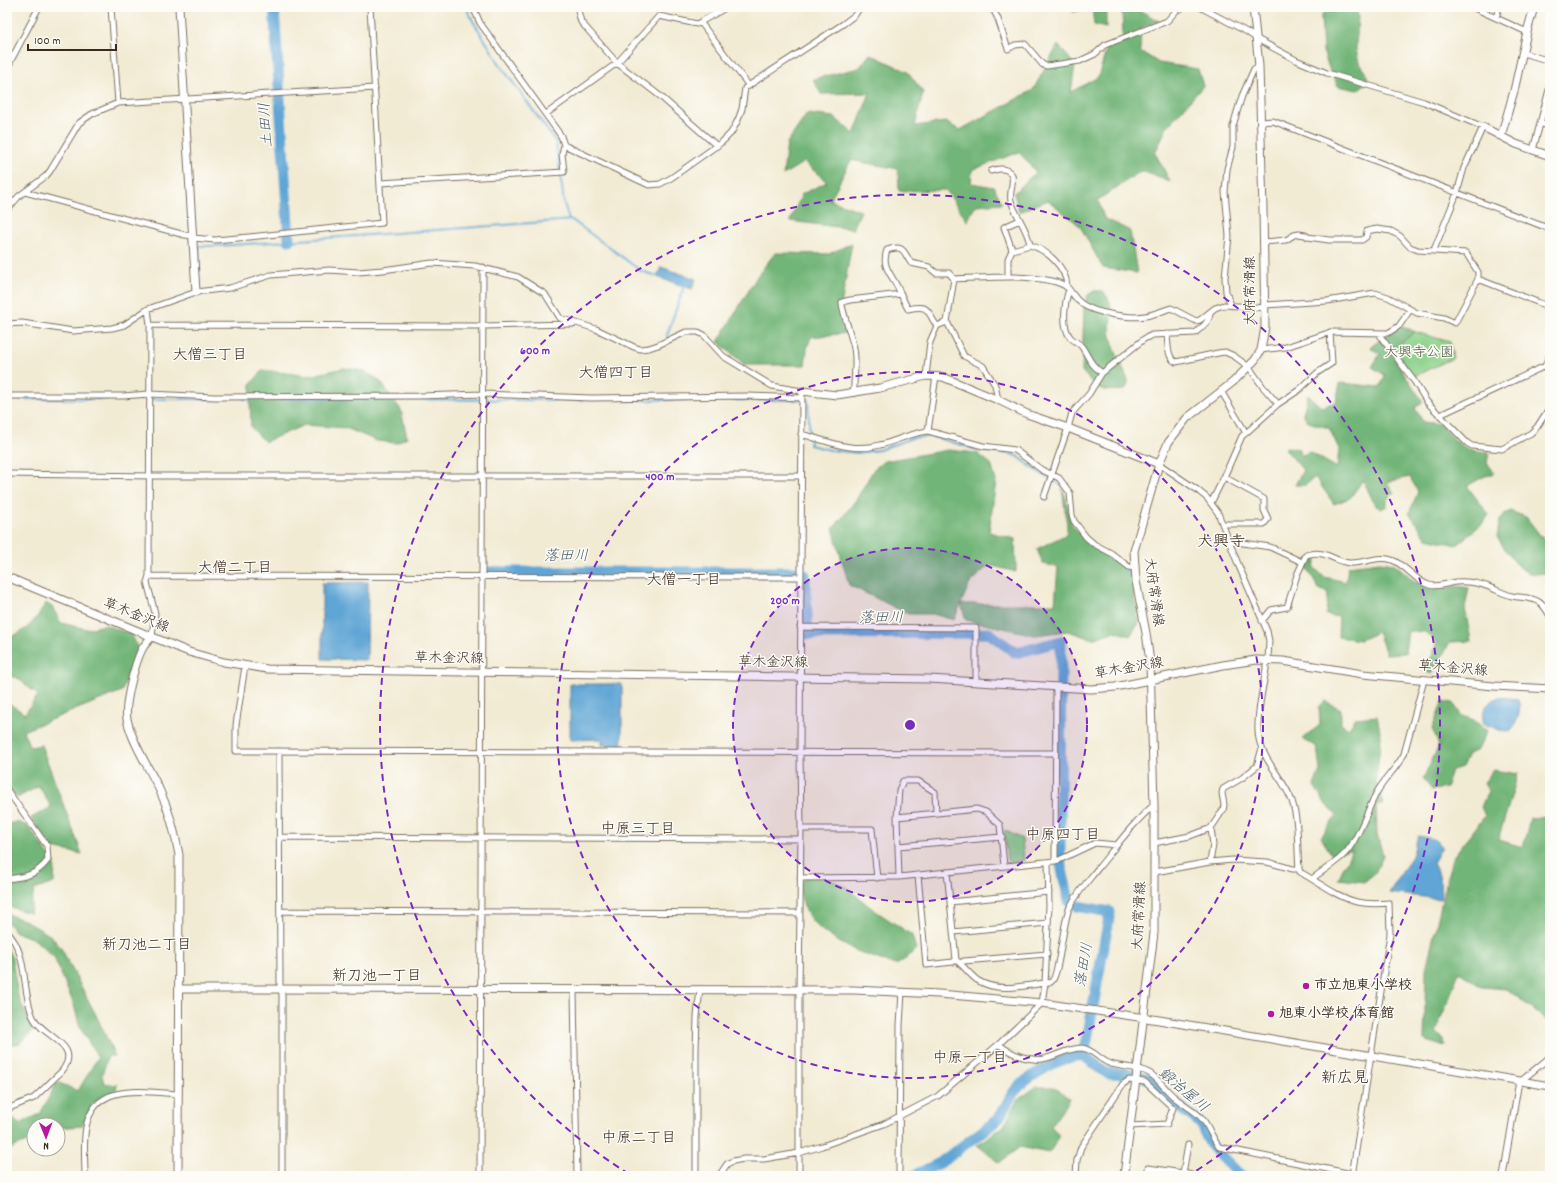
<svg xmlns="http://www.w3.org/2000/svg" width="1557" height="1183" font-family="Dekko,'Klee One',sans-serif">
<rect width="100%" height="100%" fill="#fdfcf7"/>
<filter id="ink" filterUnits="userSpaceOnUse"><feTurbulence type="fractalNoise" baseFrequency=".025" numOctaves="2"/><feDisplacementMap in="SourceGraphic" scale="8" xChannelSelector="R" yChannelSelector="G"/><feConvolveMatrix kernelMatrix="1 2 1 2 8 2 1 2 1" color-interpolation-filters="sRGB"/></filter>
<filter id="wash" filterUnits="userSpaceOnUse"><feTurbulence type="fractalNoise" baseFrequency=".012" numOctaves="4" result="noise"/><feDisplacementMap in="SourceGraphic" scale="16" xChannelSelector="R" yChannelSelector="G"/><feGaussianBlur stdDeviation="0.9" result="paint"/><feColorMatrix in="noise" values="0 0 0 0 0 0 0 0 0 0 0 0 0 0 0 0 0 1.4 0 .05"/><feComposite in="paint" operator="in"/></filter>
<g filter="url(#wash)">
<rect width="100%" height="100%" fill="#f2ebd4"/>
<path fill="#8ed38d" stroke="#647e56" d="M1402,328l48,14 3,16 -38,18 -8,-8 -23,-30z
M1004,830l18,9 2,22 -14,2 -3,-3z"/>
<path fill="#72b578" stroke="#56704b" d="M1076,7h30v21l-12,-3 -2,-18 -19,5z
M1122,7c14,0 24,7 37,14l-18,7 -1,23 19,12 39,6 5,17 -36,41 -12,26 15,28 -29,-10 -43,29 6,18 26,13 7,42 -34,-5 -23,-42 -32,-26 -29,12 -5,-19 22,-21 -17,-20 -47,18 -1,13 23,4 8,16 -26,2 -9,16 -21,-31 -47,1 -1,-22 -47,-9 -21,40 31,11 -8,18 -63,-8 12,-27 25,-12 -23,-20 -21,13 4,-32 20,-29 27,3 20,17 16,-41 -49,1 -8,-15 46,-11 11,-14 38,18 15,20 -8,34 30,-4 15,8 73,-40 25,-45 17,20 -4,27 27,-15 10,-32 15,-5z
M1327,7h29l2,9 -2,33 3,14 8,12v8l-10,7 -19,-4 -8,-15 -7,-20 -2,-34z
M852,243l-11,63 6,27 -36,4 -4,12 -2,16h-60l-27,-23 40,-67 17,-22 54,1z
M1094,291h9c14,17 5,26 8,45 3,14 11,30 17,44v4l-3,6c-25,2 -27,0 -43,-19l2,-66 4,-10z
M1403,326l12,6 -25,20 33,50 -8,6 8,14 18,2c16,19 22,28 48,28l-2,11 8,10 -12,4 -16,9 22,29 -6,8 -27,22 -29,-7 -18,-25 9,-21 -8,-15 -23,5 7,11 -7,6v7l-6,3 -6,-4 -12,-25 -13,18 -16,6 -19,-27 -9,8h-11l8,-15 -17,-20v-3l13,2v4l3,2 8,-3 27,16 2,-19 -10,-21 -21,-6 -5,-9 5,-18 13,12 15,-5 4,-19 40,4 5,-12 -13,-8 8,-13 -10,-7 12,-10z
M344,368l20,3 15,9 22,30 6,27 -11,6 -19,-2 -31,-13 -42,-3 -39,17 -14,-15 -1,-26 1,-17 12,-14 46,6z
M948,450l29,3 14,11 5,17 -7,51 26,7 1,33 -27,-7 -20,20 -15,35 -21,-6h-25l-59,-29 -16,-56 23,-29 18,-31 10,-8z
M1062,488l3,7 7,30 15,17 11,8 15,7 18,14 1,14 7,38 -9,13 -15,-5 -22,8 -25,-8 -33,4 -69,-15 -5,-16h94l3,-37 -15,-3 -6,-15 30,-15v-9z
M1510,511l16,6 17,22 7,6v27c-6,2 -18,3 -25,-1 -9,-5 -22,-24 -28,-34l3,-18z
M1308,558h9l-3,9 10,10 22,5 2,-16 32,-4 15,2 25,22 16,4 20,-4 13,2 -4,20 6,33 -21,1 -18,32 -6,-2 11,-30 -12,-10 -17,-1 -3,22 -19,1 -8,-22 -18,8 -22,-3 1,-20 -13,-2 2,-22 -11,-5c-3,-11 -8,-15 -12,-24z
M46,603l6,4 9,16 26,6 18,-4 26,9 7,13 -16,44 -99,40 7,16 11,-2 41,109 -30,-6 -21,-30 20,-11 -12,-21 -22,12 -10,-12v-84l18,12 13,-19 -22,-18h-7l-2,-2v-37c20,-6 29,-18 39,-35z
M1325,701l16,8v15l8,5 6,-11 22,-2 4,20 -5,44 7,23 -7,2 1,30 6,20 -8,18 -11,9 -26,-3 14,-29 -21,4 -10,-17 16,-22 -11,-10 -12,-19 6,-16 -3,-23 -15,-8 18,-14 -1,-18z
M1443,701l10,2 8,12 13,5 13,11 -9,19 -10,4 -6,13 -10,3 -6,18 -14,2 -9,-11 15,-31 -1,-9 -5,-10z
M1493,770l25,4 -20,66 25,7 7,-29 20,-1v206l-43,-34 -25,-2 -23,-15 -23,60 8,8 1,7 -21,-7 2,-71 26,-111 33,-42 -4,-9 7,-16 -4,-8z
M17,822l11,4 27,38 -1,19 -20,7 -4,23 -23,-7v-23h2l-2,-9v-28l3,-4 -3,-8v-10z
M806,877h16l21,8 31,25 38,25 4,14 -9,9 -11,7c-29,-9 -60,-20 -82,-42 -9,-10 -13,-24 -15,-37z
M7,914l19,7 25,15 10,12 36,69 18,39h-7l-6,19 2,8 13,2 -1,5 -23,13 -11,23 -24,2v-3h-24v14l-27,11v-34l2,-1 10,9 21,-10 17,-32 21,9 20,-34 -18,-29 -6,-23 -20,-48 -20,-18 -18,-7 -9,-10z
M7,948l5,10 6,38 15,35 -13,12 -12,2z
M1036,1087h18l16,12 -19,27 9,10 -11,17 -29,-6 -21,16 -22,-18 26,-18 16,-28z"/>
<path fill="#5ea5d5" stroke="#4c687a" d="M661,267l35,12 -4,10 -35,-12z
M368,582l-1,78 -45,-1v-76z
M570,684h52v61h-20v-6l-32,1z
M1499,697l19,2c4,9 0,24 -7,31 -2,1 -4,1 -6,2l-21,-8c-5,-13 4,-22 15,-27z
M1418,836l16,3 8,8 -9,16 7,15 1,21 -52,-6 23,-37z"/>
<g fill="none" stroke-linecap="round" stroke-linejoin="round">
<path stroke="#5ea5d5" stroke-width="2" d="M466,7l7,14 28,45 55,76 8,61 5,17
M199,270v-24h19l354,-26 69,51 18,6
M668,338l-1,-3 18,-51
M7,399h205
M244,399l338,1
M626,400h182l2,45 20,5 27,3 22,-3 33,-12 19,-2 47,14 33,4 8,3 19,15 24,14
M1088,542l6,6 20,11
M1121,564l8,10"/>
<path stroke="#5ea5d5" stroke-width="11" d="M274,7l15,233
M490,572h304l11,3 3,59 181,-1 27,20 45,-12 -1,209 1,15 8,36
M1077,906l33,6 -26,144
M913,1176l27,-13 56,-42c8,-8 11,-20 18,-29 11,-14 51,-39 70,-36l23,17 26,1 17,5 23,23 27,21 11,23 30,30"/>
</g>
</g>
<g filter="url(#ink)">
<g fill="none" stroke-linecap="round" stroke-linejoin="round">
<g stroke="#7b6e5e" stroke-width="7">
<path id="street" d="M111,7l7,96
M577,7l4,15 36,41 43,33 57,50
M992,7l6,12 10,30 7,-4 10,-1 18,21 4,1 33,-5 15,-7 10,-9 62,-24 10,-11 8,-3
M1200,7l47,25 10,7 39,21 31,13 97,29 59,25 -19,41 -7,25 -23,57
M1472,7l55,25
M1496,18l3,-11
M701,23l48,63
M1523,53l27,8
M7,68l32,-61
M546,114l71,-51 42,-47 38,8 30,-17
M1261,122l12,-1 277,108
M1540,123l10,4
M564,145l85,40 11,-1 11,-6 51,-36 9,-9 7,-13 4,-11 3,-21 98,-64 12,-9 5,-8
M1533,150l17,-64
M991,171c8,-3 17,-3 21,4 2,9 -3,17 -1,26 5,15 17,29 19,44 17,5 36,22 37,41
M380,183l184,-11 -2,-18 2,-9 -3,-9 -81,-113 -7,-16
M25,192l160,43 8,1
M7,210l12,-14 27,-20 4,-5 29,-48 13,-9 26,-11 257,-15
M1020,220l-16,7 8,23 18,-5
M193,238l22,2 34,-3 133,-14 -12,-216
M1264,242l22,-2 8,-5 5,-1 6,1 3,2 21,3h33l4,-3 1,-6 10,-2 14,2 9,5 10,11 8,3 48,3 12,19v7l-23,44 -11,-5 -27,-5 -29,-16 -13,-4 -48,8 -62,4
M1008,277v-18l4,-9
M1478,279l72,28
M1069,289c-4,13 -8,36 1,48 3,4 9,5 12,10 8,12 7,16 20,26
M1231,305l-5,-13 -1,-14 4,-42 -4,-44 2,-23 6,-22v-21l4,-14 5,-16 12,-27 5,-3
M148,309l2,16 -1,251 -2,6 8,31 -3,23
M947,322l17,34 19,10 12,19 3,15
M7,324l15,-1 51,8 39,-3 12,-3 24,-16 48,-17 34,-4 41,-13 58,-5 29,2 25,-2 49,-7 43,3 43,11 27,17 15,24 36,11 38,18 6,2 9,-1 9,-3 28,-13h12l6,3 19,21 49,30 30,5 -2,362 1,76 -2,161v186
M150,325l333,1 90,-2
M937,326c-11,-14 -5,-22 -29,-17 -4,-7 -7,-15 -11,-23 -6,-12 -16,-20 -10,-36 18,-6 16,2 24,13l18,4 7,6h13l5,6
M1167,334c1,9 0,24 9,28l42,-9 7,-1 9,4 15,11 14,20 15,17 -32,29
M1381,334v3l33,44 13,21 40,41 5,3 30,3 29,-16 6,-6 13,-20
M1261,350l25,-3 45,-15 57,1 11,-7 11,-16
M926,376l4,-34 7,-16 10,-4 7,-43c32,-1 66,-5 98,2 22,5 16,13 30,23 12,9 48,15 63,12 8,-1 17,-5 26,-8l25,13 4,-1 15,-12 9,-3 41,3
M1221,391l25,42 -4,3 -18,41
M854,393c-1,-17 4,-32 -1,-49 -2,-8 -12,-37 -11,-42l8,-2 51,-6
M7,396h116l26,-2 66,3 204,-1 64,-2 108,4 157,-2 54,2
M1278,404l21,-14 18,-17 15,-10 -2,-31
M1440,415l105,-49 5,-12
M928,431l55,15 32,4 27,20 17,8 11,15 2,22 2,6 12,16 8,7 17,9 18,14 6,1
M801,434c27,7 50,19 79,11 16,-4 31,-12 48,-14l8,-55
M1159,464l37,25 11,9 11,15 20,51 29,67 2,10 -1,19
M7,474l146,2h648
M1044,497l24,-69 4,-15 17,-19 13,-21 42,-34 8,-4 43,-2c6,-5 16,-12 15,-21
M1211,503l13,-26 40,22v11l4,9 -4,5h-41
M1230,541l40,6 32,15
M149,576l651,1
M1262,621l9,-11 16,-3 10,-32 9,-20c19,-6 27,6 43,8 14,1 30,-8 43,-3 14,5 23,21 37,25 10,3 18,-2 27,-3 10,-1 24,1 33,5 8,3 15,7 23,9 9,2 19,1 27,6 5,3 8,9 11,14
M800,627l176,1v53
M1266,660v9c-3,19 -11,52 -7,70 5,23 25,40 33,62 7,21 5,46 7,68l1,3c18,10 37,25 57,30 10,2 21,2 32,1l1,31 -38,242
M245,666l-9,59v26l819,2
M279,751l1,234 2,9v182
M7,790l40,56 1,14c-11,15 -23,17 -41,19
M897,817l2,-27 4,-9h15l17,11 1,21
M801,829h71l5,49
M280,837l520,2
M1154,843l36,-7 21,-8
M898,846l104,-9
M1055,861l4,-1 36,-17 22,2
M1210,862l3,-17 -2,-17 12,-18 1,-5 -2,-12 1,-4 19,-11 15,-12 5,-18
M947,872l9,88
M1155,872l55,-10 23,-2 34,2 26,7h6
M918,875l8,90 27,-3 3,-2c8,6 13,14 21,20 20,13 46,6 68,3l4,-77 -1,-44
M899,877l-2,-60 80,-8 9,3 14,13 4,41
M800,878l99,-1 156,-16 1,-173
M1312,879c12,-10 27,-17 36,-29 13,-17 19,-40 29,-58 8,-14 20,-24 27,-38l20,-74
M950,902l99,-10
M280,911l520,2
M7,932c22,22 14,58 26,85 9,20 50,27 29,54l-28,27 -27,11
M953,932l95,-9
M960,963l4,-2 83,-7
M574,989l3,187
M999,1044c11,10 33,19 48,14 11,-3 22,-10 35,-10 11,1 18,13 29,16 12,4 26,2 38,9 9,5 16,16 24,23 10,9 23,14 31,25 6,9 9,18 15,26l143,29
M1188,1145l-5,28 12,3
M85,1176c0,-16 -2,-33 1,-49 9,-46 58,-35 93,-33
M480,1176l3,-909
M696,1176v-126l1,-34 3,-26
M719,1176l8,-12 6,-3 11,-2h20l35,-6 23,-7 62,-22 54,-28 61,-52 43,-41 3,-20c2,0 4,0 6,-1 8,-4 12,-60 18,-73 7,-15 20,-29 30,-42 18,-22 34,-44 55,-62
M899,1176l1,-151 2,-33
M1076,1176l1,-16 4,-13 42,-63 6,-4 16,2 28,26 -6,16 -37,2
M1147,1176l1,-8 35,5
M1503,1176l15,-89 3,-6 29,-24"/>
</g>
<g stroke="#7b6e5e" stroke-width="9">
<path id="secondary" d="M179,7l17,285
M1483,127l33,17 34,12
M1501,136l13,-45 13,-59 7,-25
M802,391l35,4 43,-7 46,-12 17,1 55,23 29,14 41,14 91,36
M7,577l182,75 35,10 43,7 662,10 162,10 24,-2 108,-22 33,-5 27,1 80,13 131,12 56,3
M152,636c-2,3 -5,6 -8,10 -8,12 -20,58 -17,73 5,24 23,50 33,72 10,21 15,41 19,64l-1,321
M179,989l675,1 85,4 103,9 117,17 391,66
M1124,1176l30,-243v-128l-4,-143 -4,-29 -10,-52 -2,-30 25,-87 9,-21 19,-25 46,-36 22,-22 6,-10 4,-23 -2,-117 -4,-144 -6,-59"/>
</g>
<use href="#street" stroke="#fff" stroke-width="5"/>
<use href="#secondary" stroke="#fff" stroke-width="7"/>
</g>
</g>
<circle cx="910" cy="725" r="177" fill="#7b2cbf" fill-opacity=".12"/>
<g fill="none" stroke="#7b2cbf" stroke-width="2" stroke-dasharray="7 5">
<circle cx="910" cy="725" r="177"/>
<circle cx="910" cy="725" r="353"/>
<path d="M629 1174A530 530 0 1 1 1191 1174"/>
</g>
<g fill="#b5179e" stroke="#fdfcf7" stroke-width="1.5">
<circle cx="1306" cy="986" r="4"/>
<circle cx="1271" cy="1014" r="4"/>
</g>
<g text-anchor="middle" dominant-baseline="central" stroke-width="3" stroke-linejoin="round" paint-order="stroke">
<g font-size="14" fill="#3b2a1e" stroke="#fdfcf7">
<text transform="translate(1251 291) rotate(-90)">大府常滑線</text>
<text transform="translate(1153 592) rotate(82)">大府常滑線</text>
<text transform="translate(136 616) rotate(22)">草木金沢線</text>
<text transform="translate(449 659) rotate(1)">草木金沢線</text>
<text transform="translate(773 663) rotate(1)">草木金沢線</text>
<text transform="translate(1129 669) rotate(-10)">草木金沢線</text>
<text transform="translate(1453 669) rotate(5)">草木金沢線</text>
<text transform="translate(1140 916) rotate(-87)">大府常滑線</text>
</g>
<g font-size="14" fill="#545d3f" stroke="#fdfcf7">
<text x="1419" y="353">大興寺公園</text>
</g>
<g font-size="14" font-weight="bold" fill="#3b2a1e" stroke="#fdfcf7" text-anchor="start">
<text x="1314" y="986">市立旭東小学校</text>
<text x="1279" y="1014">旭東小学校 体育館</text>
</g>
<g font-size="15" font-style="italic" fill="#495b67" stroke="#fdfcf7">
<text transform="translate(267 125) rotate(-94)">土田川</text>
<text x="566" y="557">落田川</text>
<text x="881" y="619">落田川</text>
<text transform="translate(1085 965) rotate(-80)">落田川</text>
<text transform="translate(1183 1091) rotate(40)">鍛治屋川</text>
</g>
<g font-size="15" fill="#3b2a1e" stroke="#fdfcf7">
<text x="210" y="356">大僧三丁目</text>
<text x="616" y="374">大僧四丁目</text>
<text x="235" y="569">大僧二丁目</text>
<text x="684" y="581">大僧一丁目</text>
<text x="638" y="830">中原三丁目</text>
<text x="1063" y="836">中原四丁目</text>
<text x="147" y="946">新刀池二丁目</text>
<text x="377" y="977">新刀池一丁目</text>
<text x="970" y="1059">中原一丁目</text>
<text x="639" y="1139">中原二丁目</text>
</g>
<g font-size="16" fill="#3b2a1e" stroke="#fdfcf7">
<text x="1221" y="542">大興寺</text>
<text x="1345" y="1078">新広見</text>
</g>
</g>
<circle cx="910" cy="725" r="6" fill="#7b2cbf" stroke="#fdfcf7" stroke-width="2"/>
<g font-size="12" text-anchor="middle" font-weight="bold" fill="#7b2cbf" stroke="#fdfcf7" stroke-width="3" stroke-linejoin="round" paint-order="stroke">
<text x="535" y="354">600 m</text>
<text x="660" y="480">400 m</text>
<text x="785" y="604">200 m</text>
</g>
<rect width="1557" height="1183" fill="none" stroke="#fdfcf7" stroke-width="24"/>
<g transform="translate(46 1137) rotate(179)"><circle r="19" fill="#fdfcf7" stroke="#afa8a0"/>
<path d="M0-3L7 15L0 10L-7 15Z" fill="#b5179e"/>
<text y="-6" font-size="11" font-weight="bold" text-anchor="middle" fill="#3b2a1e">N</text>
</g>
<path d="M28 44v6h88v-6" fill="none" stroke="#3b2a1e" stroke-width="2"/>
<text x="34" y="44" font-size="12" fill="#3b2a1e" stroke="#fdfcf7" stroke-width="3" paint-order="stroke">100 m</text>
</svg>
